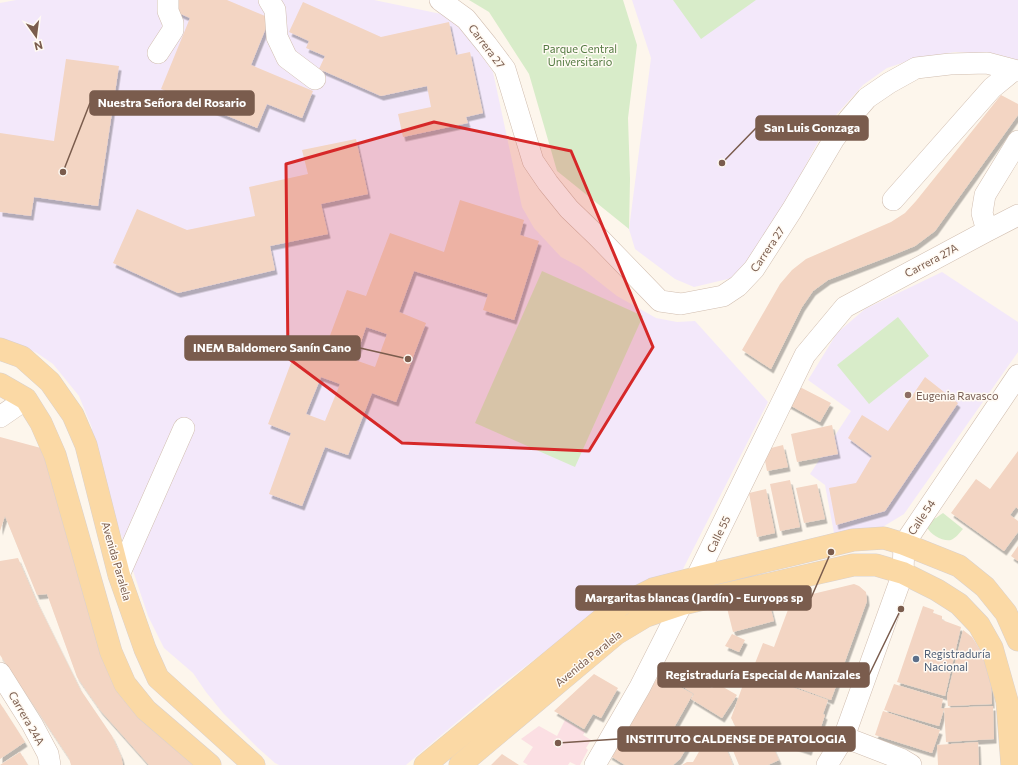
<svg xmlns="http://www.w3.org/2000/svg" width="1018" height="765" font-family="Commissioner,sans-serif">
<defs>
<filter id="shadow"><feDropShadow dx="2.5" dy="4.5" stdDeviation="0" flood-color="#0004"/></filter>
</defs>
<rect width="100%" height="100%" fill="#fdf6ec"/>
<path fill="#f3e8fa" d="M16,0h358l72,15 20,18 27,39 29,135 12,21 27,29 19,10 37,29 39,22 21,4 18,-1 73,81 -85,167 -35,13 -58,35 -94,72 -90,76h-127l-4,-2 -17,-15 -35,-35 -17,-21 -13,-19 -29,-25 -16,-32 -55,-166 -1,-22 -13,-32 -26,-32 -16,-11 -14,-7 -23,-5v-338z
M632,0h386v60l-22,-6 -41,-2 -38,6 -30,10 -24,17 -36,40 -41,77 -36,60 -18,16 -38,9 -19,-8 -40,-30 -6,-20 22,-171z
M942,272l76,50v30l-114,162 -23,14 -47,5 -9,-48 -15,-11 41,-63 -43,-31 29,-47 28,-24z"/>
<path fill="#fbdfe3" d="M565,720l20,12 -2,3 8,5 -5,8 2,2 -8,15h-4l-6,-3 -2,3h-40l-5,-3 10,-15 -12,-8 18,-13 18,10z"/>
<path fill="#d8ecc9" d="M469,0h154l14,45 -9,73 2,61 -1,50 -72,-58 -28,-97 -40,-62z
M673,0h83l-55,39z
M542,271l101,45 -68,151 -100,-44z
M898,317l31,39 -60,48 -32,-39z
M943,513l20,16c-3,3 -7,9 -12,11 -7,2 -21,-5 -24,-13 0,-2 0,-4 0,-6l9,-3 4,-3z"/>
<path fill="#f3d5c3" fill-rule="evenodd" filter="url(#shadow)" d="M178,0h49l43,18 -19,47 62,26 -11,27 -35,-14 -10,24 -96,-39 29,-71 -16,-7z
M303,2l78,35 68,-15 7,33 14,-3 13,61 -17,4 2,6 -65,14 -5,-23 33,-7 -4,-21 -46,10 -62,-27 6,-13 -19,-8 3,-7 -20,-9z
M66,59l53,7 -21,140 -64,-9 -3,19 -31,-4v-79l54,8z
M1001,95l17,9v11l-83,116 -20,15 -22,9 -65,25 -15,11 -11,16 -31,62 -29,-19 38,-66 12,-14 14,-11 85,-37 14,-9 11,-12z
M356,139l12,55 -47,10 7,30 -58,12 5,24 -97,23 -65,-30 24,-54 50,21 68,-14 -6,-29 59,-13 -6,-24z
M460,200l64,20 -4,15 19,6 -25,79 -31,-10 5,-16 -74,-23 -15,41 27,11 -30,79 -24,-9 -24,62 -23,-8 -23,59 -33,-12 22,-61 -23,-9 29,-77 25,10 25,-67 19,6 24,-63 54,19zM366,327l21,7 -12,33 -20,-7zM321,377l19,7 -15,37 -19,-7z
M925,377l33,26 -73,108 -49,14 -7,-37 27,-5 16,-27 -24,-18 14,-23 26,16z
M796,385l35,18 -11,19 -34,-19z
M832,425l6,29 -41,8 -6,-28z
M0,437l52,14 58,216 95,98h-56l-49,-55 -23,-33 -30,-83 -10,1 -32,-79 -5,15z
M783,445l5,22 -21,4 -4,-21z
M1018,451v58l-2,-2 -6,8 8,6v11l-14,19 -53,-38 25,-34 14,10z
M790,480l10,47 -20,4 -10,-47z
M817,484l8,35 -21,4 -8,-35z
M766,489l9,44 -18,4 -8,-44z
M1018,546v15l-7,-5z
M18,558l18,42 44,89 32,47 9,20 2,9h-52l-2,-7 -69,-103v-94z
M854,584l5,2 7,6 1,9 -36,99 -79,-29 11,-28 11,4 18,-48z
M768,598l6,23 -41,11 -6,-24z
M923,606l11,4 -1,3 9,3v4l19,7 -16,69 -48,-14z
M963,630l9,7 18,30 2,37 -44,2 -1,-10z
M732,634l13,6 -6,12 -14,-6z
M693,671l9,5 -3,6 13,6 6,-4 19,11 -15,23 -31,-19 3,-5 -17,-11 8,-7 5,2z
M748,671l80,29 -5,14 2,1 -5,15 -3,-1 -8,22 -51,-17 -9,4 -8,-1 -10,-19z
M594,674l24,14 -17,30 -8,-4 -9,15 -30,-18z
M659,675l34,19 -30,53 -25,-13 24,15 14,-22 17,10 -13,22 -7,6h-48l-16,-10 19,-27z
M894,684l49,15 -2,9 3,1 -5,17 -55,-16z
M0,703l25,39 -25,17z
M993,706l1,33 -48,3 -2,-34z
M883,711l57,19 -8,23 -57,-18z
M733,731l3,8 -12,4 9,22h-51l5,-3h6l11,-19z
M769,738l10,22 -11,5h-29l-7,-17 22,-9 2,5z
M978,742l1,23h-41l-1,-20z
M20,752l8,13h-28z
M502,754l17,11h-28z"/>
<g fill="none" stroke-linecap="round" stroke-linejoin="round">
<g stroke="#d1beb0" stroke-width="22">
<path id="minor" d="M269,0l6,10 2,27 10,21 28,21
M440,0l26,19 21,26 18,24 28,92 15,22 21,26 29,28 62,64 21,3 42,-8 15,-10 16,-17 38,-59 42,-71 15,-20 18,-21 22,-15 27,-15 34,-4 37,-1 31,8
M158,53l15,-23v-7l-5,-12v-11
M893,200l99,-112 22,-18
M987,231l-5,-18 3,-18 33,-54
M0,417l26,-18
M119,575l65,-147
M0,673l32,51 16,30 2,11
M844,737l57,22 10,6
M595,765l45,-78 42,-83 14,-26 109,-223 40,-48 142,-76 31,-16
M827,765l17,-28 59,-164 1,-29 114,-169"/>
</g>
<g stroke="#dad1cd" stroke-width="23">
<path id="major" d="M0,349l22,8 28,25 23,33 13,30 33,130 26,74 13,29 96,87
M0,384l26,15 15,24 14,32 56,197 14,32 21,26 64,55
M425,765l177,-146 19,-14 32,-16 43,-11 157,-38 31,-2 20,6 55,22 26,21 21,26 12,27
M460,765l156,-131 30,-18 36,-12 171,-39h23l27,8 34,17 22,14 20,21 13,23 15,53 5,64"/>
</g>
<use href="#minor" stroke="#fff" stroke-width="21"/>
<use href="#major" stroke="#fbd9a5" stroke-width="22"/>
</g>
<path fill="#d62828" fill-opacity="0.2" stroke="#d62828" stroke-width="3" stroke-linejoin="round" d="M434,122l137,29 82,196 -64,104 -187,-8 -114,-85 -2,-194z"/>
<circle fill="#8d6e63" stroke="#fffaf3" stroke-width="1.5" cx="908" cy="395" r="4"/>
<circle fill="#5c6f8a" stroke="#fffaf3" stroke-width="1.5" cx="916" cy="659" r="4"/>
<g text-anchor="middle" dominant-baseline="central" stroke-width="3" stroke-linejoin="round" paint-order="stroke">
<g font-size="11" fill="#7a5c4d" stroke="#fffaf3">
<text transform="translate(487 46) rotate(53)">Carrera 27</text>
<text transform="translate(767 249) rotate(-56)">Carrera 27</text>
<text transform="translate(931 260) rotate(-28)">Carrera 27A</text>
<text transform="translate(921 517) rotate(-56)">Calle 54</text>
<text transform="translate(718 534) rotate(-64)">Calle 55</text>
<text transform="translate(117 561) rotate(74)">Avenida Paralela</text>
<text transform="translate(588 658) rotate(-39)">Avenida Paralela</text>
<text transform="translate(27 718) rotate(60)">Carrera 24A</text>
</g>
<g font-size="11" fill="#537a41" stroke="#fffaf3">
<text x="580" y="48">Parque Central<tspan x="580" dy="13">Universitario</tspan></text>
</g>
<g font-size="11" fill="#785e54" stroke="#fffaf3" text-anchor="start">
<text x="916" y="395">Eugenia Ravasco</text>
</g>
<g font-size="11" fill="#4e5e75" stroke="#fffaf3" text-anchor="start">
<text x="924" y="653">Registraduría<tspan x="924" dy="13">Nacional</tspan></text>
</g>
</g>
<path fill="none" stroke="#7a5c4d" stroke-width="1.5" d="M63 172L90 103M722 163L756 128M408 359L360 348M831 552L811 598M901 609L869 675M558 743L618 739"/>
<g fill="#7a5c4d" stroke="#fffaf3" stroke-width="1.5">
<circle cx="63" cy="172" r="4"/>
<circle cx="722" cy="163" r="4"/>
<circle cx="408" cy="359" r="4"/>
<circle cx="831" cy="552" r="4"/>
<circle cx="901" cy="609" r="4"/>
<circle cx="558" cy="743" r="4"/>
</g>
<g fill="#7a5c4d" stroke="#7a5c4d" stroke-width="1.5">
<rect x="90" y="91" width="164" height="24" rx="4"/>
<rect x="756" y="116" width="112" height="24" rx="4"/>
<rect x="185" y="336" width="175" height="24" rx="4"/>
<rect x="576" y="586" width="235" height="24" rx="4"/>
<rect x="658" y="663" width="211" height="24" rx="4"/>
<rect x="618" y="727" width="237" height="24" rx="4"/>
</g>
<g font-size="12" text-anchor="middle" font-weight="bold" fill="#fff">
<text x="172" y="107">Nuestra Señora del Rosario</text>
<text x="812" y="132">San Luis Gonzaga</text>
<text x="272" y="352">INEM Baldomero Sanín Cano</text>
<text x="694" y="602">Margaritas blancas (Jardín) - Euryops sp</text>
<text x="763" y="679">Registraduría Especial de Manizales</text>
<text x="736" y="743">INSTITUTO CALDENSE DE PATOLOGIA</text>
</g>
<g transform="translate(36 36) rotate(166)" stroke="#fffaf3" stroke-width="3" paint-order="stroke">
<path d="M0-3L7 15L0 10L-7 15Z" fill="#7a5c4d"/>
<text y="-6" font-size="11" font-weight="bold" text-anchor="middle" fill="#7a5c4d">N</text>
</g>
</svg>
